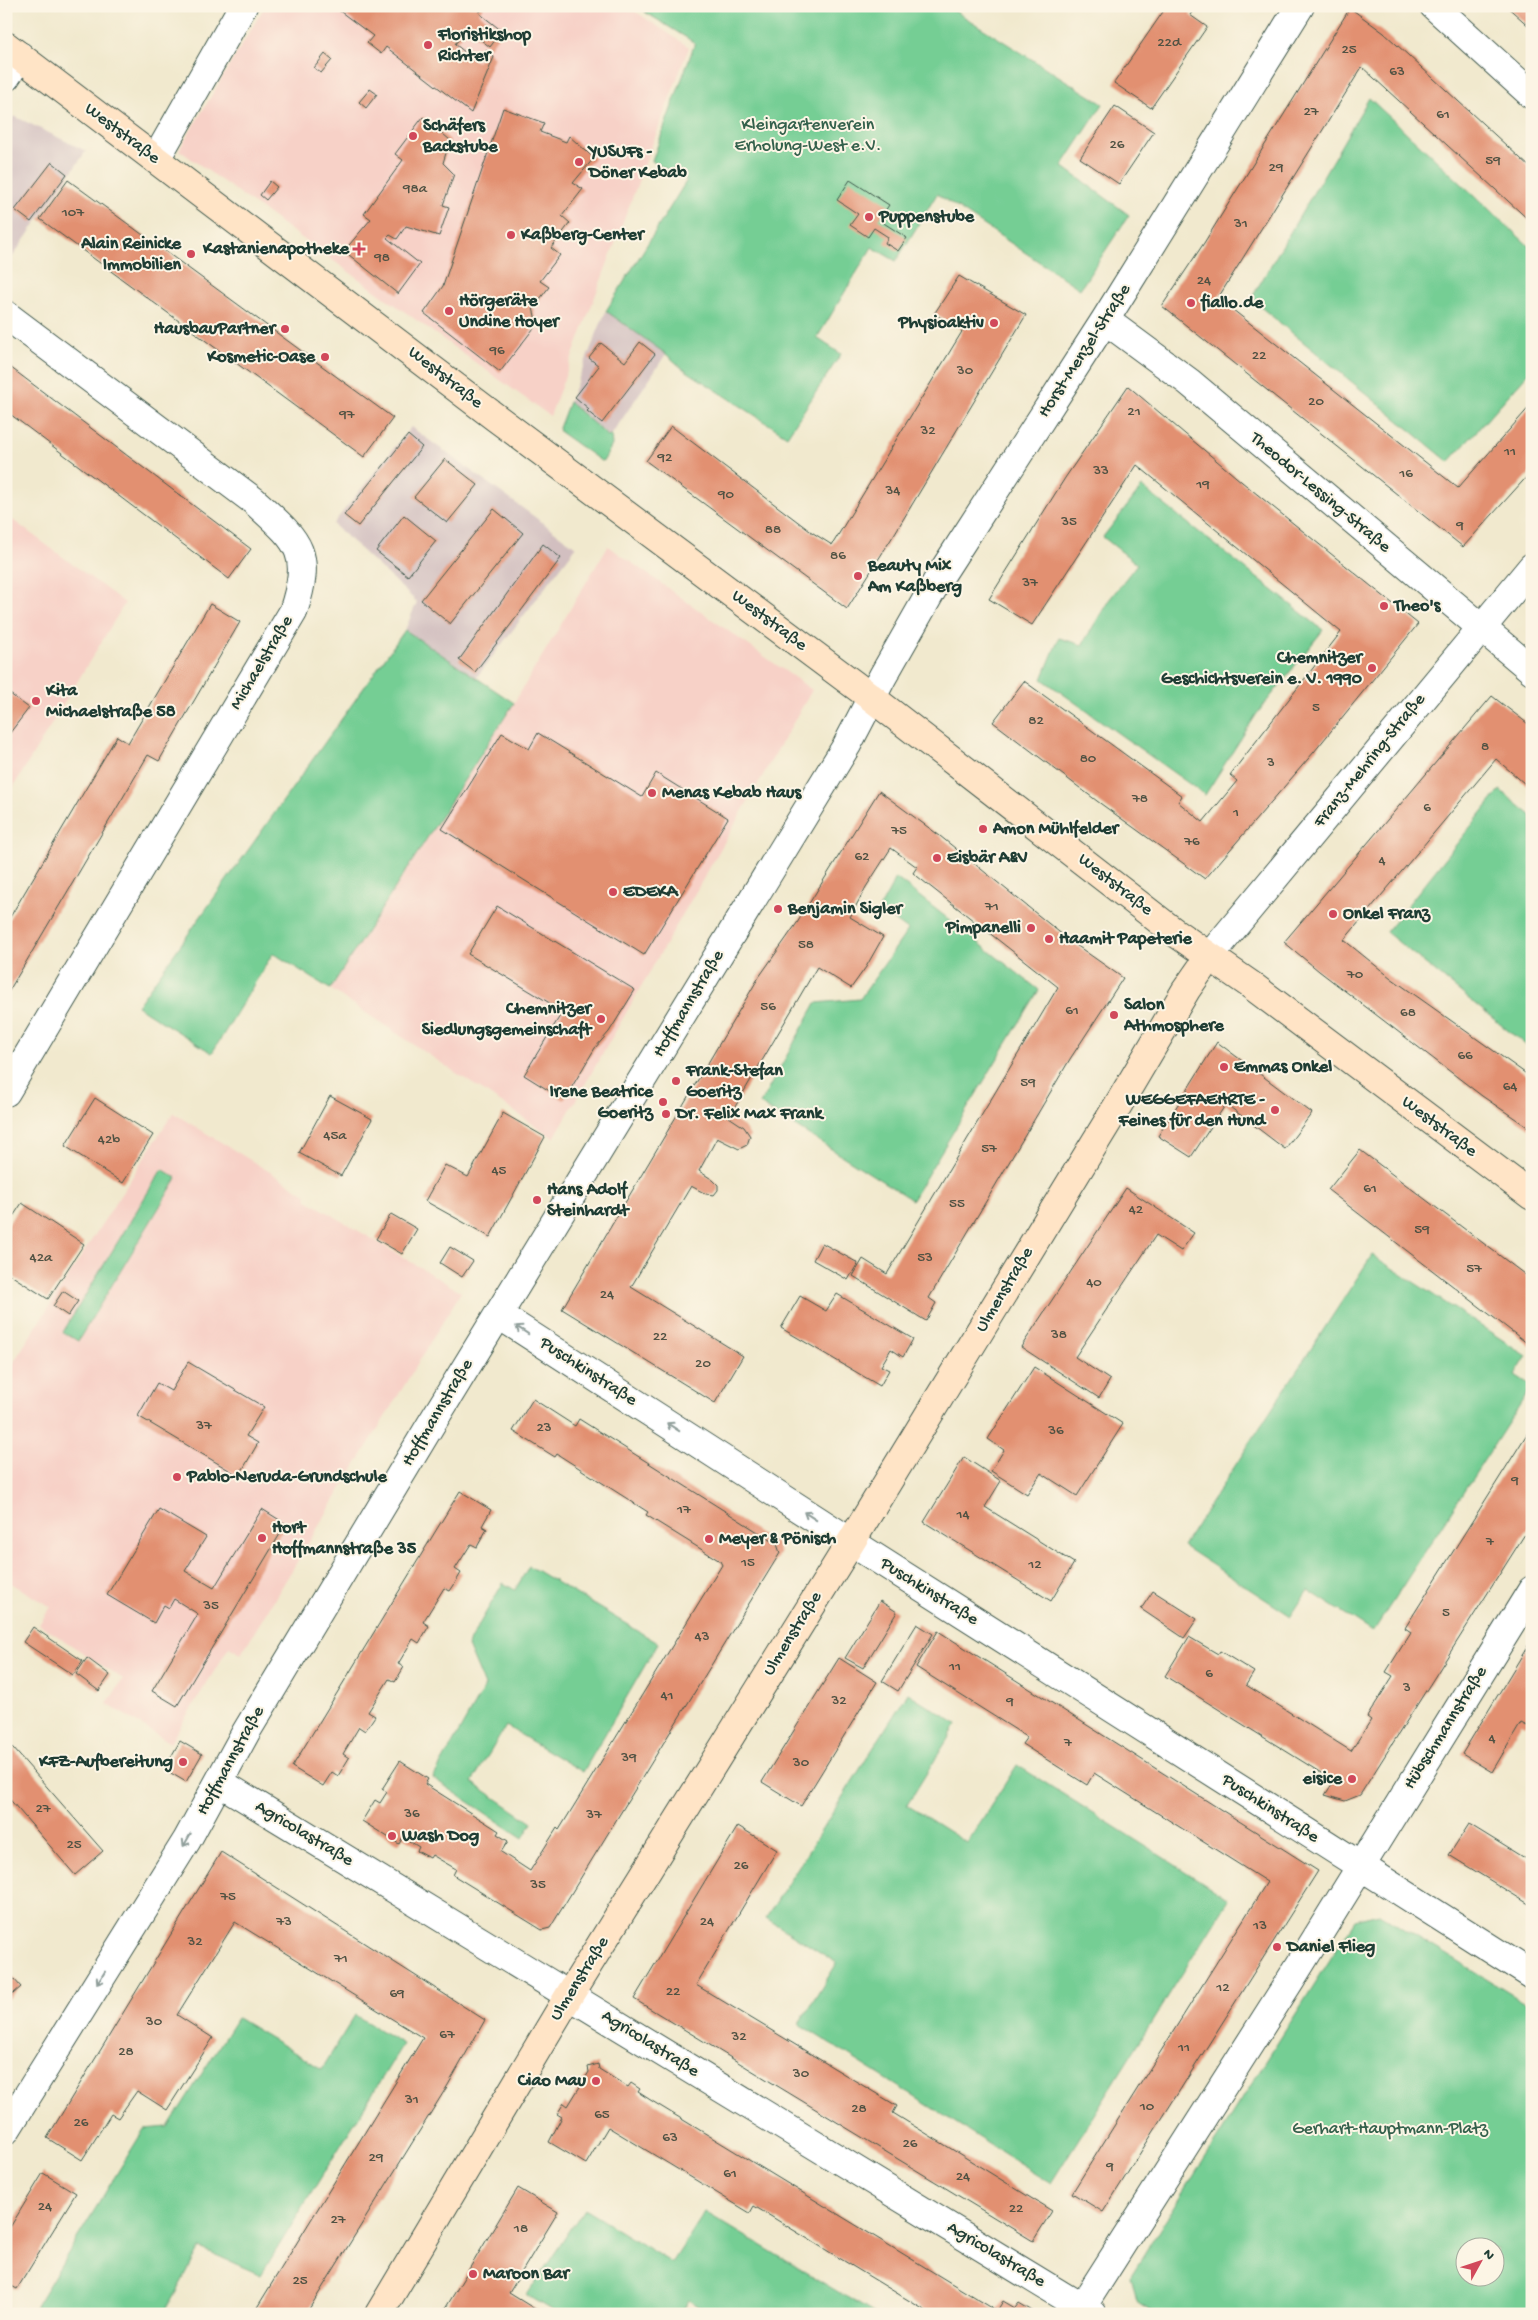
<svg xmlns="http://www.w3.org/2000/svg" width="1538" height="2320" font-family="'Gochi Hand',sans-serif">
<rect width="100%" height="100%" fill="#fcf5e5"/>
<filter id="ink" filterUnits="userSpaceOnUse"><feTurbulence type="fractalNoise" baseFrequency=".02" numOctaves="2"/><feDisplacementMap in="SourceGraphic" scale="10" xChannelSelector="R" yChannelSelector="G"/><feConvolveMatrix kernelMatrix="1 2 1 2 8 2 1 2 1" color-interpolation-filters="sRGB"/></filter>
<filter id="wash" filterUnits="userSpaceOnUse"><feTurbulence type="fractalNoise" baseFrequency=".0096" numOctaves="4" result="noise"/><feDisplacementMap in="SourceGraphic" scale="20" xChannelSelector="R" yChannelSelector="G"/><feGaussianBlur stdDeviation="1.12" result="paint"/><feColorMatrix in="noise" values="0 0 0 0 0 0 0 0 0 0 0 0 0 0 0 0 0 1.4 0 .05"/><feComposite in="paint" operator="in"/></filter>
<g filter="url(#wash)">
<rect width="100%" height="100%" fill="#f1e9ce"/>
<path fill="#f7d1c7" d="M265,6h362l62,41 -139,369 -371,-266z
M6,515l119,88 -119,196z
M608,546l204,144 -258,448 -224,-149 184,-286z
M173,1113l133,81 1,6 154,92 -220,362 -12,-7 -59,96 -63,-39 16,-25 -84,-55 12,-17 -45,-27v-206z"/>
<path fill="#d2bfc0" d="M14,116l72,35 -80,115v-140z
M606,311l60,43 -56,83 -41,-35z
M411,427l165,120 -100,131 -71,-48 12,-28 -84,-78z"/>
<path fill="#74ce94" stroke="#4a8664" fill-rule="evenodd" d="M649,6h298l156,98 -41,62 67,49 -49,74 -143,-95 -41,67 -24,-14 -55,91 24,16 -54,82 -105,-68 -16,-14 -60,-43 81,-131 -35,-19 43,-118 -50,-31z
M1369,98l163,151v120l-83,93 -198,-163z
M569,402l40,35 2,-3 1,11 -8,15 -3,1 -41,-29 -1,-4z
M1142,487l181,143 -67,85 -51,80 -163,-116 17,-41 23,7 27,-45 28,-36 -34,-27z
M405,630l109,73 -184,286 -57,-36 -61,100 -75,-47z
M1500,790l32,26v234l-146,-118z
M896,878l143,112 -127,210 -152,-96 56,-101 44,-4 48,-69 -29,-21z
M162,1169l15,9 -99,163 -15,-9z
M1372,1255l155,101 -12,19 17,11 -159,246 -65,-42 -17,26 -108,-70z
M529,1566l129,77 -75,129 -77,-46 -34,56 60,41 -9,15 -90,-60 52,-92 -17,-40 2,-6 33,-57 12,7z
M908,1693l49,31 -50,81 60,38 50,-78 212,134 -178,284 -252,-159 38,-61 -71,-45z
M1380,1914l152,93v307h-375l-21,-13 -6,-24 225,-357zM1466,2248h30v30h-30z
M355,2015l48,29 -142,231 -61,-27 -36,66h-133l113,-185 24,-2 69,-109 85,51z
M584,2209l88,54 33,-51 170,102h-164l-22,-14 -8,14h-122l-32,-19z"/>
<g id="blocks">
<path fill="#e29071" d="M333,6h151l-5,7 23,18 -12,16 -23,-18 -12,15 22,18 10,-12 7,7 -23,56 -85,-66 -5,7 -14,-11 6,-7z
M1167,6h29l-6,9 17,12 -56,81 -37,-25z
M1506,6h26v23l-19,-17z
M1350,8l34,25 148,136v54l-170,-156 -144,231 240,190 74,-84v67l-69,76 -301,-241 42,-63z
M325,54l7,6 -11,13 -7,-5z
M370,89l7,5 -11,14 -7,-6z
M1115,106l39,26 -35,52 -39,-26z
M503,108l41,15 -4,9 26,10 3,-6 25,22 -21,25 10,6 -21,27 8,7 -19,25 9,7 -20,26 9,6 -16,21 4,16 -37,48 -76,-59 19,-27z
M423,117l27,23 -7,23 11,11 -11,31 6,2 -10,29 -33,-10 -9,13 -7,-4 -3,3 33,26 -22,30 -54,-43 27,-32 -7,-5 39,-54 -8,-6z
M52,162l15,12 -36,48 -16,-12z
M68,180l325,238 -29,39 -324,-238z
M850,180l39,25 -10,15 28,18 -9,13 -13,-8 3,-6 -14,-9 -6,9 -18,-12 8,-11 -21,-14z
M270,181l7,6 -11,13 -6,-5z
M959,276l67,39 -131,218 -48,76 -201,-148 25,-35 139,105 22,14 131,-215 -29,-16z
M640,342l15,12 -53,69 -15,-12 2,-2 -14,-12 24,-31 -10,-8 12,-15 24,19z
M6,364l245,185 -22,30 -223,-168z
M1128,386l114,96 176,142 -104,128 -109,127 -108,-78 -104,-79 31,-41 158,115 -4,6 25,20 34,-41 -7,-6 111,-143 -204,-167 -105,160 -43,-26 76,-121z
M408,435l14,12 -64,79 -14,-11z
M445,459l33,26 -31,38 -33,-26z
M494,509l29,24 -73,91 -29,-24z
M404,515l32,26 -28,35 -32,-25z
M543,544l18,14 -86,114 -16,-12z
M210,604l30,18 -81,139 -11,-6 -142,241v-72l111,-188 11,7z
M6,691l23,17 -23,30z
M1492,696l40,31v63l-36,-31 -152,181 47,38 141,100v52l-50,-34 -163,-125 -35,-29z
M502,733l27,16 9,-16 104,64 14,-24 72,45 -84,137 -202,-126z
M879,791l61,45 129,104 54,38 -53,81 -141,239 7,5 -10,18 -73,-45 10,-17 24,15 171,-287 -145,-114 4,-6 -26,-19 -25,39 -16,30 33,20 -17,30 -15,21 -34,-21 -88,150 15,10 6,9 -3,9 -8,4 -22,-11 -18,33 14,9 5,5v5l-4,5 -8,-1 -15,-8 -60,101 112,69 -28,47 -153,-94 197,-332 38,-54z
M497,906l138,84 -26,42 -14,16 -31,52 -40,-25 39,-64 -95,-57z
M1217,1042l95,71 -27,36 -59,-45 -35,53 -33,-21z
M330,1096l42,23 -31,57 -42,-23z
M95,1098l58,37 -30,48 -58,-37z
M503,1113l42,24 -55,100 -65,-36 20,-36 23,12z
M1360,1150l172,130v67l-204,-157z
M1126,1188l68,45 -13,18 -25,-16 -81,122 35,23 -11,18 -78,-51z
M22,1203l62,41 -36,55 -42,-27v-45z
M391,1214l26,15 -15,25 -26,-15z
M822,1243l36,20 -10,17 -35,-20z
M450,1247l23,14 -11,16 -22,-14z
M63,1291l15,10 -10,15 -15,-10z
M837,1294l76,45 -10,18 -12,-8 -10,17 8,4 -9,16 -99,-58 19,-32 26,15z
M188,1362l76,45 -18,29 12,7 -19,33 -101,-60 19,-33 14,8z
M1034,1367l89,57 -46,72 -36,-23 -14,21 -36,-23 13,-21 -16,-11z
M533,1399l42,27 4,-7 198,125 3,9 -230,375 -8,2 -89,-55 3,-6 -24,-14 -2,3 -13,-7 2,-4 -16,-10 -4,7 -37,-23 13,-21 5,3 7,-11 -5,-3 18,-28 28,18 -3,5 74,47 -2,3 11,7 -7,11 29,19 27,-43 2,2 163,-265 -2,-4 -74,-46 2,-3 -91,-58 -2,3 -42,-26z
M1532,1426v97l-172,272 -15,6 -20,-6 9,-14 -169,-105 24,-39 29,17 2,-3 34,21 -8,13 105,66 20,-31 -4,-3 26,-41 -7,-4 25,-40 -6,-4z
M964,1457l37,24 -16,26 89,56 -23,38 -127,-79z
M460,1491l31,19 -9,16 5,3 -10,18 -6,-3 -16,25 6,4 -7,12 -4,6 -6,-3 -21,34 6,4 -10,17 -6,-4 -15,25 6,3 -9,15 -6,-3 -21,33 7,4 -10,15 -6,-4 -16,27 6,4 -11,18 -6,-4 -9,14 -31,-19z
M159,1509l47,28 -21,34 29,17 48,-79 24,15 -109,182 -25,-15 46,-77 -24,-15 -5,9 -5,-3 -10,18 -47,-28z
M1153,1591l44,28 -13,19 -43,-29z
M880,1601l17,11 -34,56 -18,-10z
M917,1624l16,10 -35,57 -16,-10z
M33,1627l50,34 -10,14 -50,-33z
M938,1631l380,240 -215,341 -31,-19 195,-311 -173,-109 -7,12 -65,-41 5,-7 -111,-70z
M1532,1639v79l-5,8 -6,-3 -29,49 -30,-18z
M87,1658l23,17 -11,16 -23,-17z
M839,1658l38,24 -76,124 -39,-24z
M6,1740l97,111 -28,24 -69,-80z
M180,1741l22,13 -16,28 -22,-13z
M1469,1824l63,39v43l-83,-51z
M738,1826l39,24 -81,135 201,121 -4,7 159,98 -19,30 -399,-242z
M221,1852l264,168 -37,65 -142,229h-53l170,-276 -188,-116 -58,93 36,23 -46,72 -30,-19 -19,27 -7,-4 -29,46 -35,-22z
M6,1970l15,17 -15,13z
M598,2064l1,5 29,18 3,-4 9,6 -2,3 14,9 340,207 5,3 6,-10 12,7 4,-5 15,9 -1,2h-102l-177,-108 -4,7 -142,-86 -22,37 -37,-22 13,-25 -5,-3 7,-11 4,3 21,-34 -1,-5z
M43,2173l33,20 -59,96 -11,-6v-49z
M518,2188l40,24 -49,81 34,21h-89l-9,-5z"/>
</g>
</g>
<g filter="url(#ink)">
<use href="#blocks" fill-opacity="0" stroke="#3e574b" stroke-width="1"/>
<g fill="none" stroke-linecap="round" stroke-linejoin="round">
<g stroke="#3e574b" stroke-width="30">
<path id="street" d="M1434,6l98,89
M6,77l14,-21
M156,159l87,-153
M6,315l248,186c45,41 59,50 39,111l-287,480
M1105,320l84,62 343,288
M1209,957l323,-390
M499,1315l352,227 681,433
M219,1782l873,532
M6,2130l181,-290 59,-108 184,-306 417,-681 36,-69 57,-100 165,-256 195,-314
M1082,2307l209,-328 241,-389"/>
</g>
<g stroke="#3e574b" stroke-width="30">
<path id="secondary" d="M6,46l489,371 377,281 301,233 78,54 281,211
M379,2314l191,-320 281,-452 267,-437 68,-115 23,-33"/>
</g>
<use href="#street" stroke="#fff" stroke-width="28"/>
<use href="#secondary" stroke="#ffe4c6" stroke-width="28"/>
</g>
<defs><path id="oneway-shaft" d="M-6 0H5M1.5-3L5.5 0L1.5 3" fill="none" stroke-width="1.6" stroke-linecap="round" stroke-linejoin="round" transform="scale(1.25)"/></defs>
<g stroke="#8f9e9a">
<use href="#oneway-shaft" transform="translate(522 1330) rotate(-147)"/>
<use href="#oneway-shaft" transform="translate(673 1427) rotate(-147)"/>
<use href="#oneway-shaft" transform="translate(810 1516) rotate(-147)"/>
<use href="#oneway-shaft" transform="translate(187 1840) rotate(120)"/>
<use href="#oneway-shaft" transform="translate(101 1978) rotate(122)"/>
</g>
</g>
<g fill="#d1495b" stroke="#fcf5e5" stroke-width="2">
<circle cx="428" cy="45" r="5"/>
<circle cx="413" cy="136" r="5"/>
<circle cx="579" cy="162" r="5"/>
<circle cx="869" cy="217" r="5"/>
<circle cx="511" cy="235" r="5"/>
<path d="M356.5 241.5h5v5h5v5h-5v5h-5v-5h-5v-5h5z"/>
<circle cx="191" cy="254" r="5"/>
<circle cx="1191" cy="303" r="5"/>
<circle cx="449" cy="311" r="5"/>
<circle cx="994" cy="323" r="5"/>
<circle cx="285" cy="329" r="5"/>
<circle cx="325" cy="357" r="5"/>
<circle cx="858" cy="576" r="5"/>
<circle cx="1384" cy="606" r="5"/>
<circle cx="1372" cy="668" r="5"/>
<circle cx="36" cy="701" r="5"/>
<circle cx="652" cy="793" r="5"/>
<circle cx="983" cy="829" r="5"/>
<circle cx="937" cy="858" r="5"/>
<circle cx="613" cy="892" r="5"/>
<circle cx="778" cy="909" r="5"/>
<circle cx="1333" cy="914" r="5"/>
<circle cx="1031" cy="928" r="5"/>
<circle cx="1049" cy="939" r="5"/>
<circle cx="1114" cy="1015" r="5"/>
<circle cx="601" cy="1019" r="5"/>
<circle cx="1224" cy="1067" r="5"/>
<circle cx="676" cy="1081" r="5"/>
<circle cx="663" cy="1102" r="5"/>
<circle cx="1275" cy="1110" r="5"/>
<circle cx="666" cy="1114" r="5"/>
<circle cx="537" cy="1200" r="5"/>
<circle cx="177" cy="1477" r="5"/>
<circle cx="262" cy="1538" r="5"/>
<circle cx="709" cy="1539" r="5"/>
<circle cx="183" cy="1762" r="5"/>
<circle cx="1352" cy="1779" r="5"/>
<circle cx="392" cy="1836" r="5"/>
<circle cx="1277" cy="1947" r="5"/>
<circle cx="596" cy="2081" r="5"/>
<circle cx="473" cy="2274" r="5"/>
</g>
<g text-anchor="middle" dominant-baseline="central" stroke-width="4" stroke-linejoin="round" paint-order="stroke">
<g font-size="15" fill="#505243">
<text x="1169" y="43">22d</text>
<text x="1349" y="50">25</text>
<text x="1397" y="72">63</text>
<text x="1311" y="112">27</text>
<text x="1443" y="115">61</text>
<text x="1117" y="145">26</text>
<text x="1493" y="161">59</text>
<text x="1276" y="168">29</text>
<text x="415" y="189">98a</text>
<text x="73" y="213">107</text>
<text x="1241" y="224">31</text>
<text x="382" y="258">98</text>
<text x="1204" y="281">24</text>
<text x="497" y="351">96</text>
<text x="1259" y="356">22</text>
<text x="965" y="371">30</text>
<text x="1316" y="402">20</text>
<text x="1134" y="412">21</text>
<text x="347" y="415">97</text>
<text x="928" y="431">32</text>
<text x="1510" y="452">11</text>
<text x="665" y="458">92</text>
<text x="1101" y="471">33</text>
<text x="1406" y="474">16</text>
<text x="1203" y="485">19</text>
<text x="893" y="491">34</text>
<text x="726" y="495">90</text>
<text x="1069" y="522">35</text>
<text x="1460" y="526">9</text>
<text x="773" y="530">88</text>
<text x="838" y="556">86</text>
<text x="1030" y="583">37</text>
<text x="1316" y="708">5</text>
<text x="1036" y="721">82</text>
<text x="1485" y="747">8</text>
<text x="1088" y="759">80</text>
<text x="1271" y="763">3</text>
<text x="1140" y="799">78</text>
<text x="1427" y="808">6</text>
<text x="1236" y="813">1</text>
<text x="899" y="831">75</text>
<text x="1192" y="842">76</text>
<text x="862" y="857">62</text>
<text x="1382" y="861">4</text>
<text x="992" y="907">71</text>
<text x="806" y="945">58</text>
<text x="1355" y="975">70</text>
<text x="768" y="1007">56</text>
<text x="1072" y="1011">61</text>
<text x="1408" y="1013">68</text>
<text x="1465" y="1056">66</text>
<text x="1028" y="1083">59</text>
<text x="1510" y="1087">64</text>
<text x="335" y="1136">45a</text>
<text x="109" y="1140">42b</text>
<text x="989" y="1149">57</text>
<text x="499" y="1171">45</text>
<text x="1370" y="1189">61</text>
<text x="957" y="1204">55</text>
<text x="1136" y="1210">42</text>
<text x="1422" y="1230">59</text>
<text x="41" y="1258">42a</text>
<text x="925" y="1258">53</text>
<text x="1474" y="1269">57</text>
<text x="1094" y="1283">40</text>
<text x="607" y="1295">24</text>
<text x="1059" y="1335">38</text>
<text x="660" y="1337">22</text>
<text x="703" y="1364">20</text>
<text x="204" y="1426">37</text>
<text x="544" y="1428">23</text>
<text x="1056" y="1431">36</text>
<text x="1515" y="1481">9</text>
<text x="684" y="1510">17</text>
<text x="963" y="1515">14</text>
<text x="1490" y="1542">7</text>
<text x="748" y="1563">15</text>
<text x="1035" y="1565">12</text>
<text x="211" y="1606">35</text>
<text x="1446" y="1613">5</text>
<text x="702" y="1637">43</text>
<text x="955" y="1667">11</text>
<text x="1209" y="1674">6</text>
<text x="1407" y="1688">3</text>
<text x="667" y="1696">41</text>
<text x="839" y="1701">32</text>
<text x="1010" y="1702">9</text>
<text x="1492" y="1739">4</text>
<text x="1068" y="1743">7</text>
<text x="629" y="1758">39</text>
<text x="801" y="1763">30</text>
<text x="43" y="1809">27</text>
<text x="412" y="1814">36</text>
<text x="594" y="1815">37</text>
<text x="74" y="1845">25</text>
<text x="741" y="1866">26</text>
<text x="538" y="1885">35</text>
<text x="228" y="1897">75</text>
<text x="284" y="1922">73</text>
<text x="707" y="1922">24</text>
<text x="1260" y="1926">13</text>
<text x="195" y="1942">32</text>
<text x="341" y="1959">71</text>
<text x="1223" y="1988">12</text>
<text x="673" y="1992">22</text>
<text x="397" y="1994">69</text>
<text x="154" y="2022">30</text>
<text x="447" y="2035">67</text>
<text x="739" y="2037">32</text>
<text x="1184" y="2048">11</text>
<text x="126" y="2052">28</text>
<text x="801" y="2074">30</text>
<text x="412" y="2100">31</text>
<text x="1147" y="2107">10</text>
<text x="859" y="2109">28</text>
<text x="602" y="2115">65</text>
<text x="81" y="2123">26</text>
<text x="670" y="2138">63</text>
<text x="910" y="2144">26</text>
<text x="376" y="2158">29</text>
<text x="1110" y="2167">9</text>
<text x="730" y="2174">61</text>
<text x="963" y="2177">24</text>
<text x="45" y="2207">24</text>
<text x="1016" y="2209">22</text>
<text x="338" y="2220">27</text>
<text x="521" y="2229">18</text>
<text x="300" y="2281">25</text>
</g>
<g font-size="18" font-weight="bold" fill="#1f3d34" stroke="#fcf5e5" text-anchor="start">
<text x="438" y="35">Floristikshop<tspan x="438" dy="21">Richter</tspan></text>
<text x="423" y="126">Schäfers<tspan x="423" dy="21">Backstube</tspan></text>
<text x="589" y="152">YUSUFs -<tspan x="589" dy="21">Döner Kebab</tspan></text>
<text x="879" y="217">Puppenstube</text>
<text x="521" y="235">Kaßberg-Center</text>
<text x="181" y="244" text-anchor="end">Alain Reinicke<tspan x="181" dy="21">Immobilien</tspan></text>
<text x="349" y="249" text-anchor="end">Kastanienapotheke</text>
<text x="459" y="301">Hörgeräte<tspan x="459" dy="21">Undine Hoyer</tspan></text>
<text x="1201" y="303">fiallo.de</text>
<text x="984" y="323" text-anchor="end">Physioaktiv</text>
<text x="275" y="329" text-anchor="end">HausbauPartner</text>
<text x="315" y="357" text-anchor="end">Kosmetic-Oase</text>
<text x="868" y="566">Beauty Mix<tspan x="868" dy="21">Am Kaßberg</tspan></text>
<text x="1394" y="606">Theo's</text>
<text x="1362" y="658" text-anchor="end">Chemnitzer<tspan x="1362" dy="21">Geschichtsverein e. V. 1990</tspan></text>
<text x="46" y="691">Kita<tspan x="46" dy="21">Michaelstraße 58</tspan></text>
<text x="662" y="793">Menas Kebab Haus</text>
<text x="993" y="829">Amon Mühlfelder</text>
<text x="947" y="858">Eisbär A&amp;V</text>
<text x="623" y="892">EDEKA</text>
<text x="788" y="909">Benjamin Sigler</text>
<text x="1343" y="914">Onkel Franz</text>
<text x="1021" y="928" text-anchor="end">Pimpanelli</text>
<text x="1059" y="939">Haamit Papeterie</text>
<text x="1124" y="1005">Salon<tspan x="1124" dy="21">Athmosphere</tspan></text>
<text x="591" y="1009" text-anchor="end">Chemnitzer<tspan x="591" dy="21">Siedlungsgemeinschaft</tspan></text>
<text x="1234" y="1067">Emmas Onkel</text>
<text x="686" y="1071">Frank-Stefan<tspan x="686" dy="21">Goeritz</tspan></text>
<text x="653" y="1092" text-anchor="end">Irene Beatrice<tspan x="653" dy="21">Goeritz</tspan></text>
<text x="1265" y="1100" text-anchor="end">WEGGEFAEHRTE -<tspan x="1265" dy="21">Feines für den Hund</tspan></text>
<text x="676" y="1114">Dr. Felix Max Frank</text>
<text x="547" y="1190">Hans Adolf<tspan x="547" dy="21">Steinhardt</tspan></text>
<text x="187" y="1477">Pablo-Neruda-Grundschule</text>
<text x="272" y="1528">Hort<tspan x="272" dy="21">Hoffmannstraße 35</tspan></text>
<text x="719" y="1539">Meyer &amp; Pönisch</text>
<text x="173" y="1762" text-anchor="end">KFZ-Aufbereitung</text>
<text x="1342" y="1779" text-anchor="end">eisice</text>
<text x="402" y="1836">Wash Dog</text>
<text x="1287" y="1947">Daniel Flieg</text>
<text x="586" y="2081" text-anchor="end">Ciao Mau</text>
<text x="483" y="2274">Maroon Bar</text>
</g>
<g font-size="18" fill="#34614c" stroke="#fcf5e5">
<text x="808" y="125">Kleingartenverein<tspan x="808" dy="21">Erholung-West e.V.</tspan></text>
<text x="1390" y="2129">Gerhart-Hauptmann-Platz</text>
</g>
<g font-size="18" fill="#1f3d34" stroke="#fcf5e5">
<text transform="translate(122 134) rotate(37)">Weststraße</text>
<text transform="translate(1085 351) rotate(-57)">Horst-Menzel-Straße</text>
<text transform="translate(445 378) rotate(38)">Weststraße</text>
<text transform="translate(1320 493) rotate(40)">Theodor-Lessing-Straße</text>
<text transform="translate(769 621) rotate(37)">Weststraße</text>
<text transform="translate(262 663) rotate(-59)">Michaelstraße</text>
<text transform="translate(1370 761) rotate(-51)">Franz-Mehring-Straße</text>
<text transform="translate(1115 885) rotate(38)">Weststraße</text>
<text transform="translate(689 1004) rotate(-59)">Hoffmannstraße</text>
<text transform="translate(1439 1127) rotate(37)">Weststraße</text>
<text transform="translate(1005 1290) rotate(-59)">Ulmenstraße</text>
<text transform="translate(588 1372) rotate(33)">Puschkinstraße</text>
<text transform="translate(438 1413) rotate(-59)">Hoffmannstraße</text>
<text transform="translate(929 1592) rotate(32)">Puschkinstraße</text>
<text transform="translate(793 1634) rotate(-58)">Ulmenstraße</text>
<text transform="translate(1446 1728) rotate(-58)">Hübschmannstraße</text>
<text transform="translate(231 1761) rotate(-61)">Hoffmannstraße</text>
<text transform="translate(1270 1809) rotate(33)">Puschkinstraße</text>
<text transform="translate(304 1834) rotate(31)">Agricolastraße</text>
<text transform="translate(580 1979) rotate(-58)">Ulmenstraße</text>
<text transform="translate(650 2044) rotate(32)">Agricolastraße</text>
<text transform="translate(996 2255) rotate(31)">Agricolastraße</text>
</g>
</g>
<rect width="1538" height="2320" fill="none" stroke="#fcf5e5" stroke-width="25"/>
<g transform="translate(1480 2262) rotate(50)"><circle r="24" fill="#fcf5e5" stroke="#a4ab9e"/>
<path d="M0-4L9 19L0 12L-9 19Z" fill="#d1495b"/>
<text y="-8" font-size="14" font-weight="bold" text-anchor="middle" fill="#1f3d34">N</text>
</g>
</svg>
